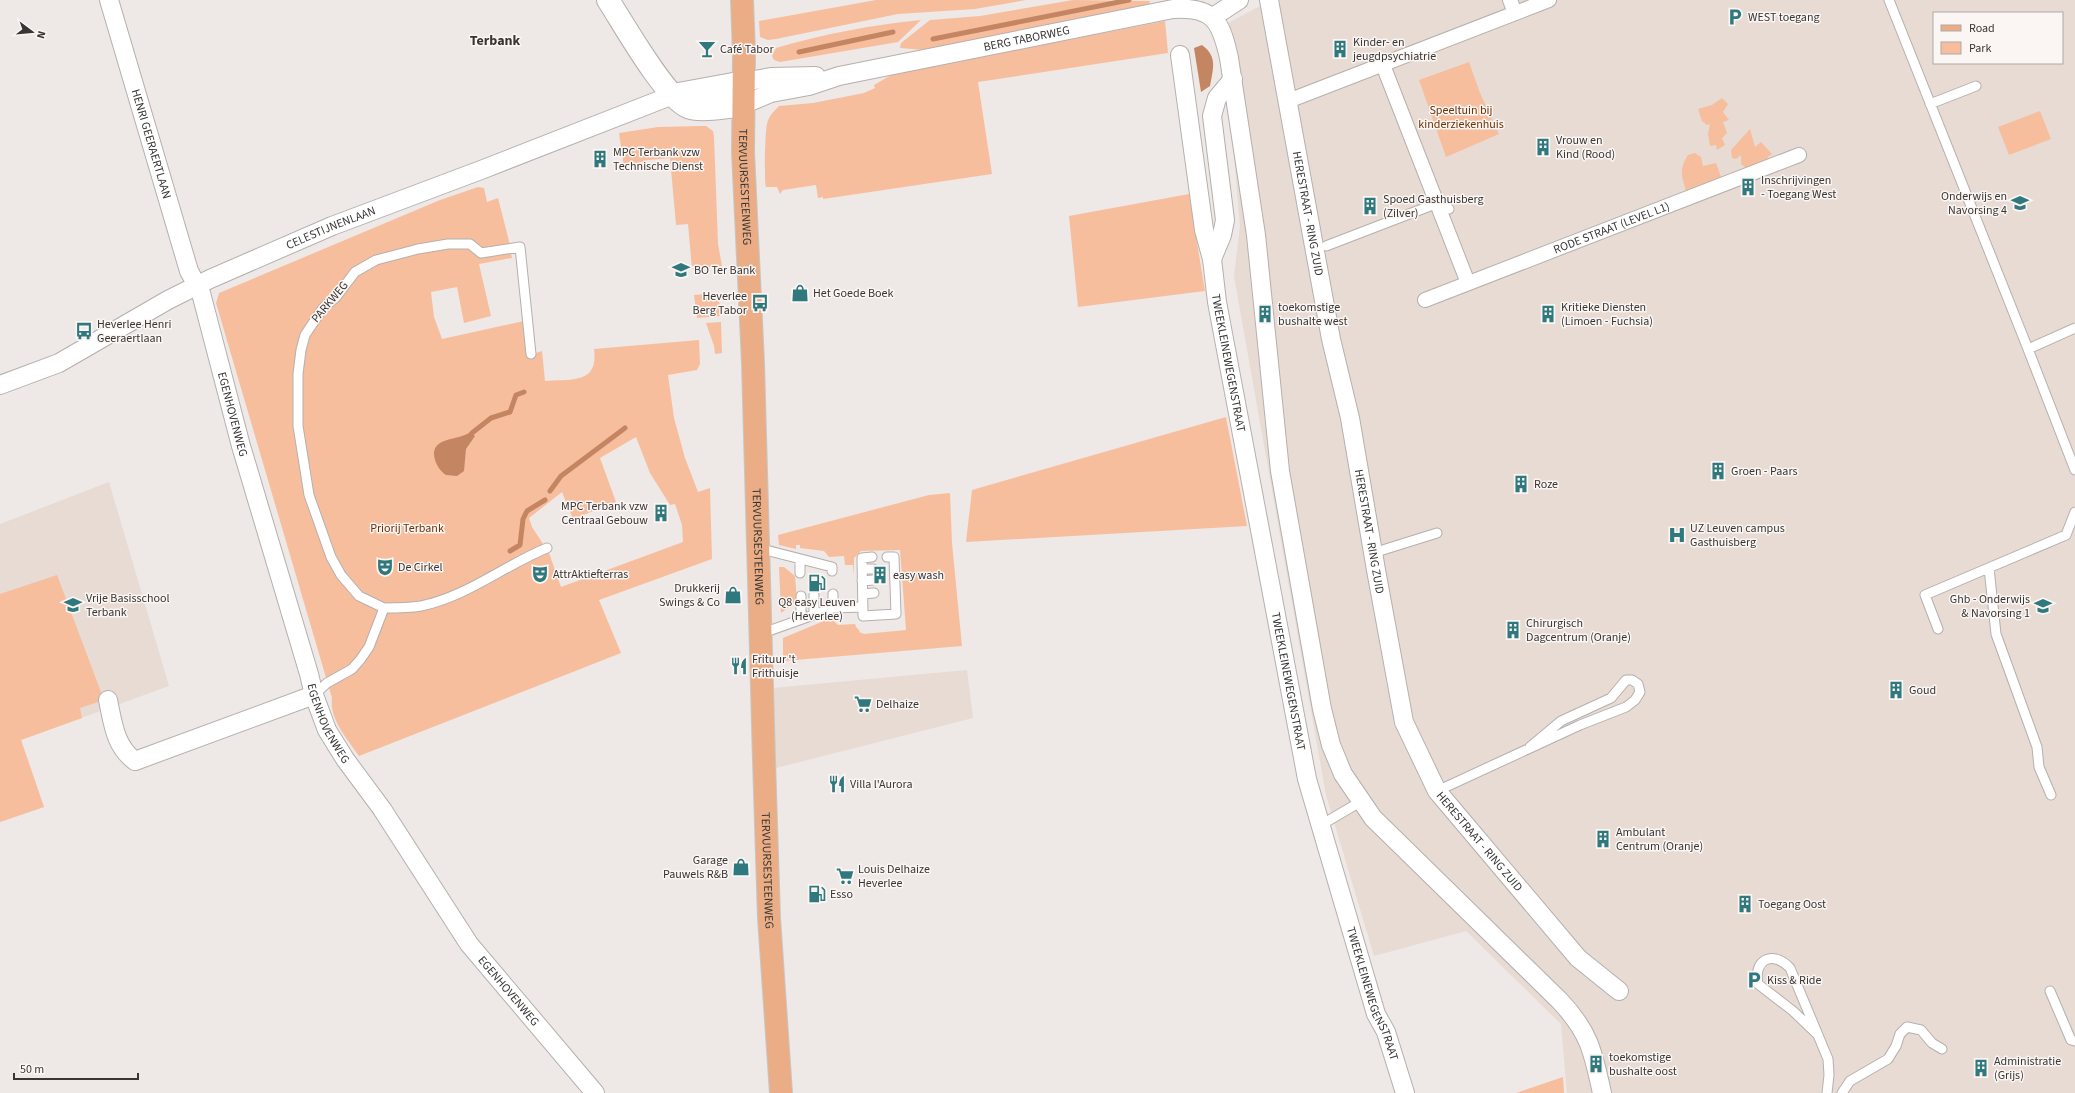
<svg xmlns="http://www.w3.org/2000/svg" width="2075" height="1093" font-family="'Source Sans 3',sans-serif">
<rect width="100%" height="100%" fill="#eee8e6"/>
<path fill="#e7dbd4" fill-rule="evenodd" d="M1271,0h804v1093h-508l-6,-69 -95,-93 -92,25 -48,-161 -92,-519 6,-50 -17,-200zM1934,13h128v50h-128z
M109,482l60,204 -148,54 23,67 -44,15v-298z
M967,670l6,48 -209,53 -2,-82z"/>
<path fill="#f7be9e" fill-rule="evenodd" d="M876,0h150l-51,9 -77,5 -122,25 -8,1 -8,-3 -1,-16z
M1073,0l77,1 -1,3 -18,4 -208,42 -23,-2 1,-5 29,-23 50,-4z
M921,20l-23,22 -118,20 -6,-2 -2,-4 4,-8c47,-14 96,-23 145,-28z
M1165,21l3,32 -190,29 14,92 -169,25v-2l-5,1 -2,-13 -33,5 -3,4 -3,-7h-11c-2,-5 -1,-55 1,-63 1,-7 7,-13 12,-18l34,-3 51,-10 11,-5 -1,-3 19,-11z
M1469,62l11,31 19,41 -53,23 -27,-77z
M1722,98l6,6 -5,8 6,8 -6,2 4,11 -5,5 3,7 -8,5 -1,-5 -6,1 -2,-12 2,-10 -3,1 -5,-4 -4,-12 14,-4z
M2040,111l11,28 -42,16 -11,-28z
M700,126h6l7,5 1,6 4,107 4,22 -30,3 -4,-45 -12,1 -6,-67 -22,2 -24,7 -5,-34 39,-6z
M1750,129l5,18 6,-5 11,12 -4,3 1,5 -23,6 -5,-4v-9l-5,4 -4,-1 -1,-8z
M1695,153l6,4 2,9 13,-3 5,14 -34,17c-5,-17 -9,-23 1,-39z
M478,187l6,1 3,14 11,-4 11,43 3,17 -33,6 12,52 -27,7 -7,-36 -26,5 3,25 8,22 82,-18 3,35 15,-5 3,30c25,-2 54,4 49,-32l105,-9 1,24 -3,6 -29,5 6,43 11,40 13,34 12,-4 2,71 -113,41 22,53 -262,103c-11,-16 -30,-37 -27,-58l-116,-395 3,-10 221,-93zM636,437l14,36 20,32 5,-1 7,21 1,17 -122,45 -12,-34 -17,-26 -3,-9 33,-26 11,27 43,-17 -16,-44z
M1189,194l16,97 -127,16 -9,-91z
M719,293l1,23 -23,2 -3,-23z
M721,322l1,31 -7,1 -1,-8 -8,-23z
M1226,417l21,109 -281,16 6,-52z
M950,493l2,50 10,103 -179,15v-23l48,-20 7,7 17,-1 1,3 4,4 -1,1 5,2 42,-4 -6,-80 -39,1 -7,7v17l-1,-10h-8l-1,-9 -15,1 -5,-6 -24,-3v-3h-4v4l-17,-4 -1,-10 151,-40z
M779,567h5l11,9 2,25 -16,12z
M57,575l47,125 -24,8 2,10 -61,22 23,67 -44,15v-228z
M1563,1077l1,16h-48z"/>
<path fill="#c48662" d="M1202,45c16,12 11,23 8,41l-9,6 -7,-44z
M470,432l5,4 -9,13 -2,22 -7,5 -11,-1c-6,-4 -9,-9 -11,-15 -7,-24 25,-19 35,-28z"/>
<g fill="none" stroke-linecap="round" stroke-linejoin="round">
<path stroke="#c48662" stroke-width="5" d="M933,39l196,-39
M799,52l94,-20
M472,433l19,-15 19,-6 6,-17 8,-3
M550,491l11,-15 64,-48
M510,551l10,-6 3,-26 4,-8 18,-11"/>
<g stroke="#b5b0ad" stroke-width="11">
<path id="service" d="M1889,0l139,349
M1930,104l46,-18
M1326,246l117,-45 6,8
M2075,328l-47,21 47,121
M758,548l74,19v4
M1373,553l64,-20
M872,557l-10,1 1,58 33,-2 -2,-57h-7
M800,559v14
M1989,568l7,66 41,113 2,20 12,28
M862,569h11
M862,581l11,-1
M833,594v14
M863,594l11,-1
M814,595v20
M801,596v23
M384,608l-25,-12 -18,-21 -10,-18 -22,-62 -11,-69v-52l3,-24 4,-15 18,-27 13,-11 19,-25 21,-12 42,-11 30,-5h22l11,9 39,-6 11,107
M1938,629l-13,-34 141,-60 9,-23
M760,634l73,-26 30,-1
M314,695l13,-12 25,-14 8,-9 9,-13 15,-39c12,0 25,0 37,-2 45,-9 84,-41 126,-58
M1437,791l143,-66 46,-18 9,-7 5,-8 -2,-8 -6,-4h-6l-15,18 -50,23 -31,26
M1321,825l39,-23
M2050,991l21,49 4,1
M1817,1034l-24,-23 -35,-27c-5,-25 15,-34 32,-16l38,91 1,16 -2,18
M1842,1093l8,-12 38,-22 8,-13 4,-12 7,-7 14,3 11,13 10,6"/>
</g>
<g stroke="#b5b0ad" stroke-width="16">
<g id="pedestrian">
<path d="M1510,0l5,13"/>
<path d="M1383,65l85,218"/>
<path d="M1288,101l261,-101"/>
<path id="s1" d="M1425,300l374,-145"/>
</g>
</g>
<g stroke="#b5b0ad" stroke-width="20">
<g id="minor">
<path id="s2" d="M109,0l80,271 12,22 40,153 68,228 5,21 13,35 18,29 37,50 87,135 126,149"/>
<path id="s3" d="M1269,0l62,339 19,79 26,152 28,152 33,69 141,167 41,33"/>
<path d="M1213,17l26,-17"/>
<path id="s4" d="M1180,55l24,175 8,29 5,43 90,477 69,235 10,18 19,61"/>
<path d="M744,82l27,-5 45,-1"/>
<path id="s5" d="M742,105l29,-12 38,-7 30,-10 334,-67c41,-3 48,13 56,49l27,177 24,236 42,238 9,36 12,29 30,44 187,183c30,32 33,51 42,92"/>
<path d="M1212,259l10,-24 3,-15 -13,-104 5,-18 16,-19"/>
<path id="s6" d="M0,385l59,-22 109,-63 42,-21 122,-53 149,-56 192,-75"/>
<path d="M108,700c5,24 7,46 27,61l179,-66"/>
</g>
</g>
<g stroke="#b5b0ad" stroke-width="24">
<path id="secondary" d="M608,0c15,23 57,98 80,107 12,5 41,0 54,-2
M673,95l71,-13"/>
</g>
<g stroke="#c7c7c6" stroke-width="24">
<g id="primary">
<path id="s7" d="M742,0l2,54 -1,98 10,211 11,397 5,158 12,175"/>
</g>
</g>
<use href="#service" stroke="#fff" stroke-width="9"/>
<use href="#pedestrian" stroke="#fff" stroke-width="14"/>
<use href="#minor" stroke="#fff" stroke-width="18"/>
<use href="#secondary" stroke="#fff" stroke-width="22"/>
<use href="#primary" stroke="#eaad85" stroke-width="22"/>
</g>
<defs>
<g id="parking-bare" transform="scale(1.38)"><path d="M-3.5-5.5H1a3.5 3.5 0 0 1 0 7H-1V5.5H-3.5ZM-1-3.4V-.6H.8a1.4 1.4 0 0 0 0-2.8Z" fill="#2f787d" stroke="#fbf6f3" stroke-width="2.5" paint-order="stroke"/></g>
<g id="bar-bare" transform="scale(1.38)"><path d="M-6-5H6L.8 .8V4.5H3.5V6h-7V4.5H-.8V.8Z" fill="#2f787d" stroke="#fbf6f3" stroke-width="2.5" paint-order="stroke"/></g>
<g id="building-bare" transform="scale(1.38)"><path d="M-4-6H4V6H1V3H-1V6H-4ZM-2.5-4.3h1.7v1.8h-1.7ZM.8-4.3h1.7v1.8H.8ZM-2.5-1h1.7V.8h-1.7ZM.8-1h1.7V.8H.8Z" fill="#2f787d" stroke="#fbf6f3" stroke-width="2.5" paint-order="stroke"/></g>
<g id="university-bare" transform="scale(1.38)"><path d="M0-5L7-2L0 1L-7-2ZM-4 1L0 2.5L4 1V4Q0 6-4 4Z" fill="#2f787d" stroke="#fbf6f3" stroke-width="2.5" paint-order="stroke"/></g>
<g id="school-bare" transform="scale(1.38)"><path d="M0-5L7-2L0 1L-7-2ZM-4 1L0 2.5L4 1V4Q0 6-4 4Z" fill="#2f787d" stroke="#fbf6f3" stroke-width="2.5" paint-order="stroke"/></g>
<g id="shop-bare" transform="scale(1.38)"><path d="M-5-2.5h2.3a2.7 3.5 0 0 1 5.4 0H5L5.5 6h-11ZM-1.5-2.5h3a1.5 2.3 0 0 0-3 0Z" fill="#2f787d" stroke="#fbf6f3" stroke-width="2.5" paint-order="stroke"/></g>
<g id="bus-bare" transform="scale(1.38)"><path d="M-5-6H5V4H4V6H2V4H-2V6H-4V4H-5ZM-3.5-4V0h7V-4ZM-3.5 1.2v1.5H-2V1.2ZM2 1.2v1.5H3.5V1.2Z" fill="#2f787d" stroke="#fbf6f3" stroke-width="2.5" paint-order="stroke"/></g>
<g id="hospital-bare" transform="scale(1.38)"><path d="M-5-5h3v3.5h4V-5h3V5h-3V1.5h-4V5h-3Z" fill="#2f787d" stroke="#fbf6f3" stroke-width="2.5" paint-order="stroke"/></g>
<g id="theatre-bare" transform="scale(1.38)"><path d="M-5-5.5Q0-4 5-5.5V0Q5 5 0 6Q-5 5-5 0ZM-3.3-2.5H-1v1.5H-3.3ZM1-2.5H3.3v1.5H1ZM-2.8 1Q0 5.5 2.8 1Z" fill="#2f787d" stroke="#fbf6f3" stroke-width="2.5" paint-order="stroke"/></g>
<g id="fuel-bare" transform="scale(1.38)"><path d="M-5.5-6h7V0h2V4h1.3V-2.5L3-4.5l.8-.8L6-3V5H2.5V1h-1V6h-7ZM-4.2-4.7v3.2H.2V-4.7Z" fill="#2f787d" stroke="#fbf6f3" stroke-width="2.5" paint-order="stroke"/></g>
<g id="restaurant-bare" transform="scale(1.38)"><path d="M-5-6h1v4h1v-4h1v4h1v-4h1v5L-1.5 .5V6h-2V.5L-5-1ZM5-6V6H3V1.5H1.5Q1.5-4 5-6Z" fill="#2f787d" stroke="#fbf6f3" stroke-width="2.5" paint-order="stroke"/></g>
<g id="supermarket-bare" transform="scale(1.38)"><path d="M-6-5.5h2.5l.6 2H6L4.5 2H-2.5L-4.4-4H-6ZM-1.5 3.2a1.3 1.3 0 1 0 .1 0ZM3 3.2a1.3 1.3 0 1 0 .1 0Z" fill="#2f787d" stroke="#fbf6f3" stroke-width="2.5" paint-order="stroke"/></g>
</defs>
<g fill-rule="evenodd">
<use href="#parking-bare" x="1735" y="17"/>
<use href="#bar-bare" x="707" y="49"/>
<use href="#building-bare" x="1340" y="49"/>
<use href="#building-bare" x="1543" y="147"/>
<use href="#building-bare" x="600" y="159"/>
<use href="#building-bare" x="1748" y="187"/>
<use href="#university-bare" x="2020" y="203"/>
<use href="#building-bare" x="1370" y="206"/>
<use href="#school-bare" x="681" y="270"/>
<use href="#shop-bare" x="800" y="293"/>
<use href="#bus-bare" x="760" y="303"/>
<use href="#building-bare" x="1265" y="314"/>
<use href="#building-bare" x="1548" y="314"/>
<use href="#bus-bare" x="84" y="331"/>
<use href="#building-bare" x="1718" y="471"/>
<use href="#building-bare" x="1521" y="484"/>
<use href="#building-bare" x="661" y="513"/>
<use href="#hospital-bare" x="1677" y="535"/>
<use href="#theatre-bare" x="385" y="567"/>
<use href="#theatre-bare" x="540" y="574"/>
<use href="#building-bare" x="880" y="575"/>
<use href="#fuel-bare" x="817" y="583"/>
<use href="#shop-bare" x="733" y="595"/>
<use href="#school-bare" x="73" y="605"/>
<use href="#university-bare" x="2043" y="606"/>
<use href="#building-bare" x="1513" y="630"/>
<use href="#restaurant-bare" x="739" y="666"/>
<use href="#building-bare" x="1896" y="690"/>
<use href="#supermarket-bare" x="863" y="704"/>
<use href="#restaurant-bare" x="837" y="784"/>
<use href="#building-bare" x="1603" y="839"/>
<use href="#shop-bare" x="741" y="867"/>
<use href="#supermarket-bare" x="845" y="876"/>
<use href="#fuel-bare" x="817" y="894"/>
<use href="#building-bare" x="1745" y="904"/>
<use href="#parking-bare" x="1754" y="980"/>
<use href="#building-bare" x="1596" y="1064"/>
<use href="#building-bare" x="1981" y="1068"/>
</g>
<g text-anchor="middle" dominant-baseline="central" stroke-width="3" stroke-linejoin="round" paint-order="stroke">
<g font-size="12" fill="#383635" stroke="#fbf6f3" text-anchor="start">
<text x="1748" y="17">WEST toegang</text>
<text x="1353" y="42">Kinder- en<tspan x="1353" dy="14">jeugdpsychiatrie</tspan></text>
<text x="720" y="49">Café Tabor</text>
<text x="1556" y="140">Vrouw en<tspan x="1556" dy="14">Kind (Rood)</tspan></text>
<text x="613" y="152">MPC Terbank vzw<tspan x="613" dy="14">Technische Dienst</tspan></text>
<text x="1761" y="180">Inschrijvingen<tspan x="1761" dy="14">- Toegang West</tspan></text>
<text x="2007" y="196" text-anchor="end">Onderwijs en<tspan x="2007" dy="14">Navorsing 4</tspan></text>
<text x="1383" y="199">Spoed Gasthuisberg<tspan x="1383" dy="14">(Zilver)</tspan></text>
<text x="694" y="270">BO Ter Bank</text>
<text x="813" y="293">Het Goede Boek</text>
<text x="747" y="296" text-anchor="end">Heverlee<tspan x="747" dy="14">Berg Tabor</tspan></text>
<text x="1278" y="307">toekomstige<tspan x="1278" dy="14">bushalte west</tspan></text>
<text x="1561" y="307">Kritieke Diensten<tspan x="1561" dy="14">(Limoen - Fuchsia)</tspan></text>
<text x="97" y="324">Heverlee Henri<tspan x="97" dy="14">Geeraertlaan</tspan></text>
<text x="1731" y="471">Groen - Paars</text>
<text x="1534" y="484">Roze</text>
<text x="648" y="506" text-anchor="end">MPC Terbank vzw<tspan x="648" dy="14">Centraal Gebouw</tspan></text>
<text x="1690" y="528">UZ Leuven campus<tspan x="1690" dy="14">Gasthuisberg</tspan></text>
<text x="398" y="567">De Cirkel</text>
<text x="553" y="574">AttrAktiefterras</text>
<text x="893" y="575">easy wash</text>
<text x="720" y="588" text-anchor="end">Drukkerij<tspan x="720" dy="14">Swings &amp; Co</tspan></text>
<text x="86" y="598">Vrije Basisschool<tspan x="86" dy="14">Terbank</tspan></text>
<text x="2030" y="599" text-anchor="end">Ghb - Onderwijs<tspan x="2030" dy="14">&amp; Navorsing 1</tspan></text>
<text x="817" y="602" text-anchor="middle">Q8 easy Leuven<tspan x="817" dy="14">(Heverlee)</tspan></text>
<text x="1526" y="623">Chirurgisch<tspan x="1526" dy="14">Dagcentrum (Oranje)</tspan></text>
<text x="752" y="659">Frituur 't<tspan x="752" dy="14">Frithuisje</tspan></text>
<text x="1909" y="690">Goud</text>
<text x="876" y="704">Delhaize</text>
<text x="850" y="784">Villa l'Aurora</text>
<text x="1616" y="832">Ambulant<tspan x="1616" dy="14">Centrum (Oranje)</tspan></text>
<text x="728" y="860" text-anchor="end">Garage<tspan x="728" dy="14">Pauwels R&amp;B</tspan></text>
<text x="858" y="869">Louis Delhaize<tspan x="858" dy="14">Heverlee</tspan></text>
<text x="830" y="894">Esso</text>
<text x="1758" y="904">Toegang Oost</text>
<text x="1767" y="980">Kiss &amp; Ride</text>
<text x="1609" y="1057">toekomstige<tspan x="1609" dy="14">bushalte oost</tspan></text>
<text x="1994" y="1061">Administratie<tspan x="1994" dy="14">(Grijs)</tspan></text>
</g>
<g font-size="12" fill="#383635" stroke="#fbf6f3">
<text stroke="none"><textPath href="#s5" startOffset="293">BERG TABORWEG</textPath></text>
<text stroke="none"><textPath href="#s2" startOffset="150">HENRI GEERAERTLAAN</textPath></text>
<text stroke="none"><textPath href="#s7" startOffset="187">TERVUURSESTEENWEG</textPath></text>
<text stroke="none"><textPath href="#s3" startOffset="217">HERESTRAAT - RING ZUID</textPath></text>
<text stroke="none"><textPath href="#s6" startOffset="367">CELESTIJNENLAAN</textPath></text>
<text stroke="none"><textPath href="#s1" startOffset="200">RODE STRAAT (LEVEL L1)</textPath></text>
<text transform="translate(330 302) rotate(-50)">PARKWEG</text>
<text stroke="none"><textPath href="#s4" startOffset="312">TWEEKLEINEWEGENSTRAAT</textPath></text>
<text stroke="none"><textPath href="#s2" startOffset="433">EGENHOVENWEG</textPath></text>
<text stroke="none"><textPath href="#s3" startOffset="541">HERESTRAAT - RING ZUID</textPath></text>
<text stroke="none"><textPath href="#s7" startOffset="547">TERVUURSESTEENWEG</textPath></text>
<text stroke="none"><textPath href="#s4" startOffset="636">TWEEKLEINEWEGENSTRAAT</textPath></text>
<text stroke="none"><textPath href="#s2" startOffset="757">EGENHOVENWEG</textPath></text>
<text stroke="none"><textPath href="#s3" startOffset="877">HERESTRAAT - RING ZUID</textPath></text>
<text stroke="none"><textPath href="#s7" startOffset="871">TERVUURSESTEENWEG</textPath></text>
<text stroke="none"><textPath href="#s2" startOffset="1081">EGENHOVENWEG</textPath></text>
<text stroke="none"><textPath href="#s4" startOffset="960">TWEEKLEINEWEGENSTRAAT</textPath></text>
</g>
<g font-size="12" fill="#6b3106" stroke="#fbf6f3">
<text x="1461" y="110">Speeltuin bij<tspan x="1461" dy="14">kinderziekenhuis</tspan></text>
<text x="407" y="528">Priorij Terbank</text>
</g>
<g font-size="14" font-weight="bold" fill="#383432" stroke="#fbf6f3">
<text x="495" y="41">Terbank</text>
</g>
</g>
<rect x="1933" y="12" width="130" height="52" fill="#fbf6f3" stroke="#ada9a7"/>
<rect x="1941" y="25" width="20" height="6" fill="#eaad85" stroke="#ada9a7"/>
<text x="1969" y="32" font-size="12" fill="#383635">Road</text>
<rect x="1941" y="42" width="20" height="12" fill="#f7be9e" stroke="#ada9a7"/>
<text x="1969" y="52" font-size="12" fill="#383635">Park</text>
<g transform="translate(32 32) rotate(106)" stroke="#fbf6f3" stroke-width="3" paint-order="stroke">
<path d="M0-3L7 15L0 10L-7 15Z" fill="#383635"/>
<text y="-6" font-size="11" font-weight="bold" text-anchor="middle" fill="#383635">N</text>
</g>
<path d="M14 1073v6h124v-6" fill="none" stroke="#383635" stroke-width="2"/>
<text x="20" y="1073" font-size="12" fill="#383635" stroke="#fbf6f3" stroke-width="3" paint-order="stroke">50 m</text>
</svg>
